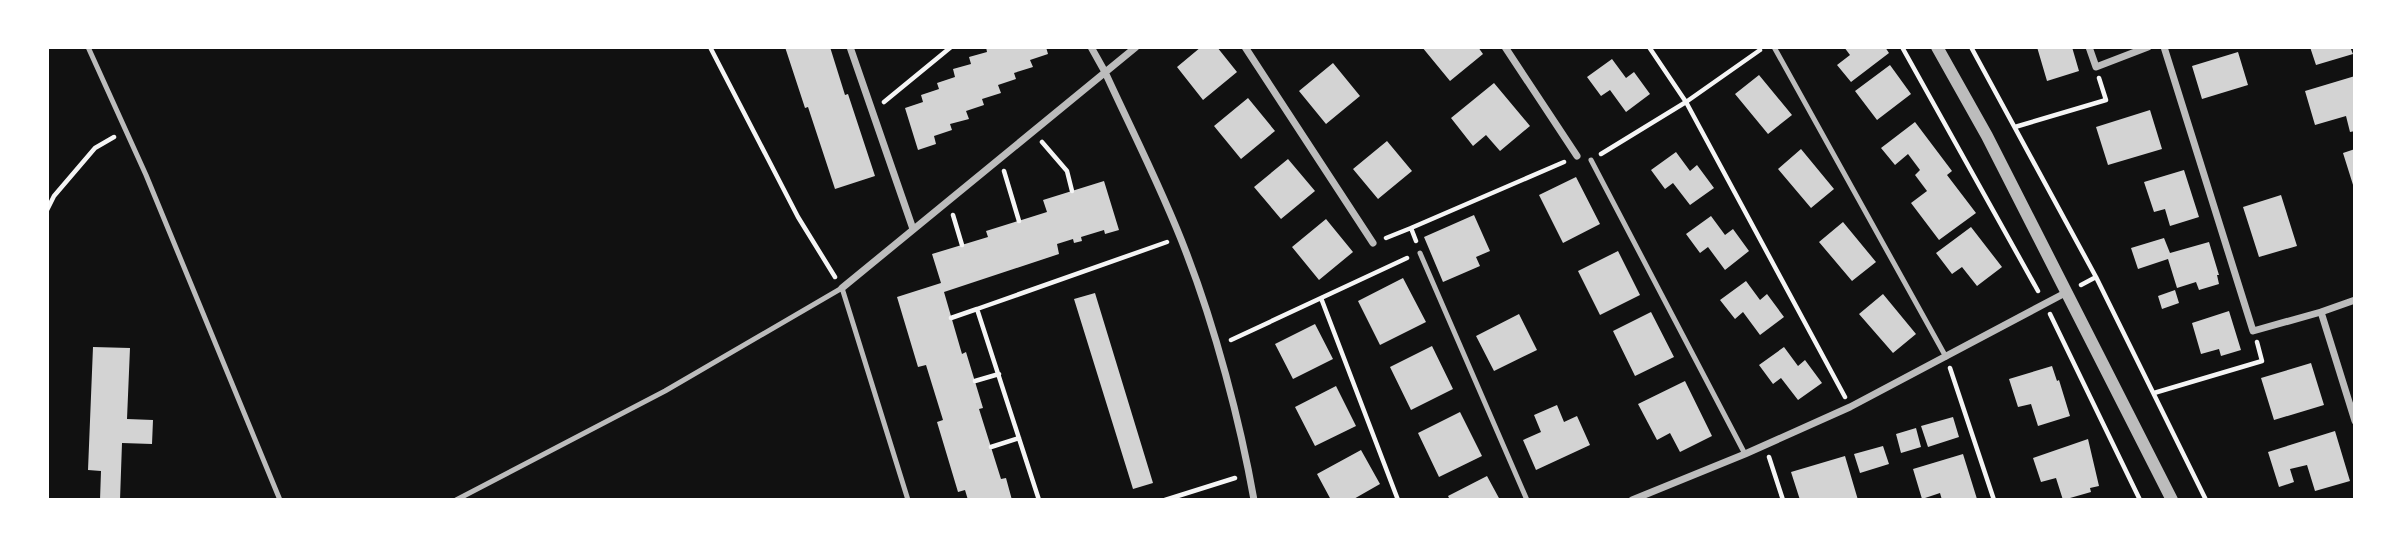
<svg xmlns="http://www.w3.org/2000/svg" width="2402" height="547" font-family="'Alegreya Sans',sans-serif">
<rect width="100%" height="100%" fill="#111"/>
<path fill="#d3d3d3" d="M785,47h45l15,48 3,-1 27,82 -40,13 -27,-82 -3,1z
M986,47h60l2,7 -18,6 3,7 -19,6 2,6 -18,6 3,8 -19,6 2,6 -18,6 3,8 -19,5 2,6 -18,6 2,8 -18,6 -13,-42 18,-6 -2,-7 18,-6 -2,-6 18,-6 -2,-8 18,-5 -2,-7 18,-5z
M1201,47h16l20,25 -34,28 -26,-33z
M1422,47h56l5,7 -33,27z
M1844,47h41l4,6 -38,29 -14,-17 13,-10z
M2037,47h35l7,24 -32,10z
M2310,47h40l3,7 -37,11z
M2238,52l10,33 -46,14 -10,-33z
M1612,59l14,19 8,-6 16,22 -24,18 -16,-22 -9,6 -14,-19z
M1333,63l27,33 -34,28 -27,-33z
M1890,65l21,29 -34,26 -22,-29z
M1759,75l33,40 -24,19 -33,-40z
M2355,76v55l-5,1 -4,-16 -31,9 -10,-34z
M1494,83l36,43 -30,25 -14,-16 -13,11 -22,-28z
M1248,98l27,33 -34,28 -27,-33z
M2150,110l12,39 -54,16 -12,-38z
M1915,122l37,49 -5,4 29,38 -37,27 -28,-37 16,-12 -12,-16 5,-5 -12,-16 -13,11 -14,-17z
M1387,141l25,30 -34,28 -25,-30z
M1801,149l33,40 -23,19 -33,-39z
M2355,149v39h-1l-11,-35z
M1676,152l14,19 7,-6 17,23 -24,17 -17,-22 -8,6 -14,-19z
M1288,159l27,32 -34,28 -27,-32z
M2184,170l15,47 -29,9 -5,-17 -11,3 -10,-30z
M1576,177l24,47 -37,19 -24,-48z
M1104,181l15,49 -14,4 -1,-4 -23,7 1,4 -8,2 -1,-4 -16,5 2,10 -115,38 18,62 4,-2 17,56 -4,1 22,70 5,-1 6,22h-44l-3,-10 -7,2 -21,-70 6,-2 -17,-55 -8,2 -21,-70 44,-14 -9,-29 56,-17 -2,-6 61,-19 -4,-12z
M2281,195l16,51 -38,11 -16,-50z
M1474,215l16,36 -14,6 4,9 -37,16 -19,-45z
M1711,216l14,19 8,-6 16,22 -24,19 -17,-23 -8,6 -14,-19z
M1326,219l27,33 -34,28 -27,-33z
M1843,222l33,40 -24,19 -33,-39z
M1971,227l31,40 -25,19 -15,-19 -10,7 -16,-21z
M2164,238l6,15 39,-11 10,33h-2l2,9 -20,6 -3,-8 -19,6 -9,-29 -30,10 -7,-21z
M1618,251l22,44 -40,20 -22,-44z
M1403,278l23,44 -46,23 -22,-44z
M1746,281l14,19 7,-6 17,23 -24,18 -17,-23 -8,7 -15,-19z
M2175,290l4,13 -17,6 -4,-13z
M1095,293l58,190 -20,6 -59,-190z
M1883,294l33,40 -23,19 -34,-39z
M2229,311l12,39 -20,6 -2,-7 -18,5 -9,-31z
M1651,312l23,45 -39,19 -22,-45z
M1519,314l18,36 -43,21 -18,-35z
M1315,324l18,35 -40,20 -18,-35z
M1432,346l21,43 -42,21 -21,-43z
M93,347l37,1 -3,71 26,1 -1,24 -30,-1 -2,57h-20l1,-29 -13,-1z
M1784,347l14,19 7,-6 17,23 -24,17 -17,-22 -8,6 -14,-19z
M2311,363l13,42 -50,15 -13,-42z
M2052,366l5,15 2,-1 11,36 -32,10 -7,-22 -13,3 -9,-28z
M1685,381l27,55 -32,16 -10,-19 -13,7 -19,-36z
M1336,386l20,40 -41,20 -20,-39z
M1557,405l7,17 13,-6 13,29 -54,25 -13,-30 18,-8 -7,-17z
M1460,412l22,44 -43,21 -21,-44z
M1953,417l6,20 -31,10 -7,-21z
M1916,428l5,19 -20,6 -5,-19z
M2335,431l15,50 -35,10 -8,-26 -17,4 4,13 -15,5 -11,-35z
M2088,439l11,47 -9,2 1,4 -28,8 -7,-22 -15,4 -8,-24z
M1883,446l6,18 -29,9 -6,-19z
M1361,450l19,34 -28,16h-21l-14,-26z
M1963,454l14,45 -35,1 -2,-7 -18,6 -9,-30z
M1845,456l13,44h-58l-9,-28z
M1487,476l13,24h-50l-2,-4z"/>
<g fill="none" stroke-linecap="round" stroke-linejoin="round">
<path stroke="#f5f5f5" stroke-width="4.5" d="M710,47l88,170 37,60
M1649,47l37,55 159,295
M1902,47l136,244
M1971,47l125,230 110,223
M884,102l67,-55
M2015,127l91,-27 -7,-22
M1042,142l25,29 5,20
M1601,154l85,-52 74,-52
M1004,171l15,50
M47,210l7,-14 41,-48 19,-11
M953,215l9,30
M1386,238l25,-10
M1416,241l-5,-13 153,-66
M2081,285l15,-8
M1321,298l77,202
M2050,314l90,186
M951,318l26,-9
M1231,340l176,-82
M1950,368l44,132
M975,381l24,-7
M2154,393l108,-32 -5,-19
M991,447l28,-9
M1769,457l14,43
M1039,500l-62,-191 190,-67
M1165,500l70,-22"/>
<path stroke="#bcbcbc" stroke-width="5" d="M88,47l58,128 134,325
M1774,47l172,310
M1591,160l154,294
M1420,253l107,247
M456,500l209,-109 177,-103 66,212"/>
<path stroke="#bcbcbc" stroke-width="7" d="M850,47l63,182
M1091,47l14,25c27,59 58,119 81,180 29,75 54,169 68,248
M1245,47l128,196
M1505,47l72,109
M2089,47l7,20 52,-20
M2164,47l89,284 68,-19
M842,288l294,-241
M2355,300l-34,12 34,109
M1632,500l113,-46 105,-47 217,-115"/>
<path stroke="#bcbcbc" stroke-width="12" d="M1937,47l50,89 185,364"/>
</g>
<rect width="2402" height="547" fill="none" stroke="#ffffff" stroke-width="98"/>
</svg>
